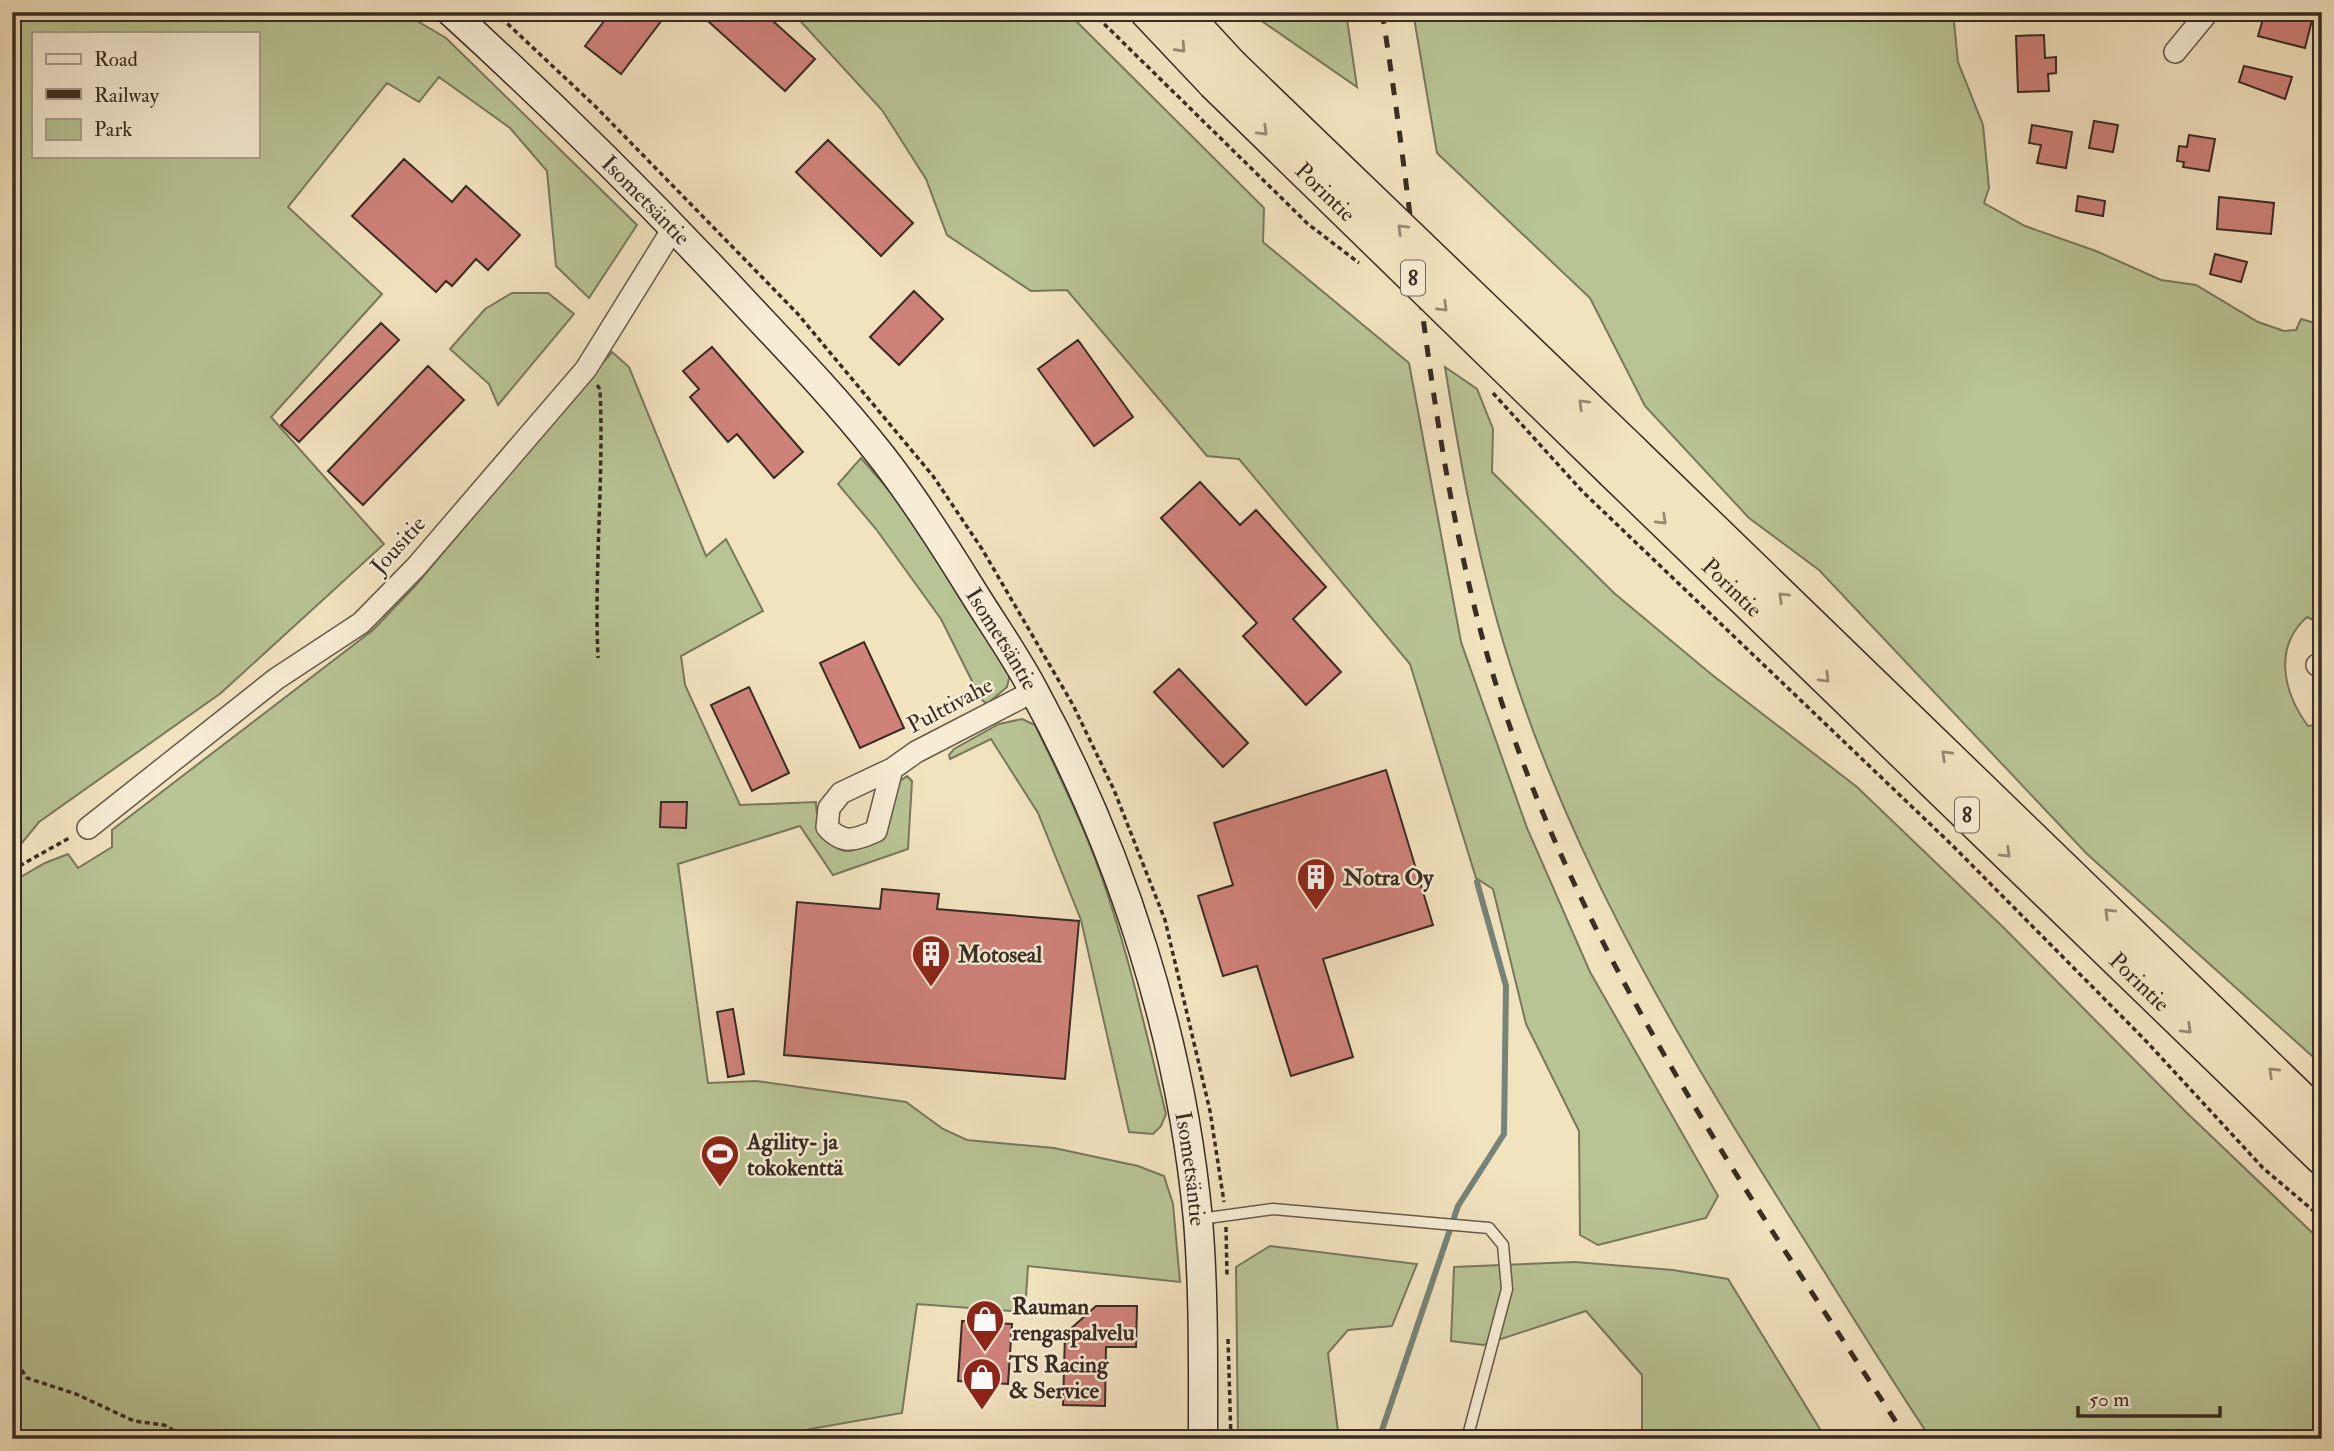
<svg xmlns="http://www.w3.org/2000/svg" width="2334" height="1451" font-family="'IM FELL Double Pica',serif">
<rect width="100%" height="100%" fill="#f2e3bf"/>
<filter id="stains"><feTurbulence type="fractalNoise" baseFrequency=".00286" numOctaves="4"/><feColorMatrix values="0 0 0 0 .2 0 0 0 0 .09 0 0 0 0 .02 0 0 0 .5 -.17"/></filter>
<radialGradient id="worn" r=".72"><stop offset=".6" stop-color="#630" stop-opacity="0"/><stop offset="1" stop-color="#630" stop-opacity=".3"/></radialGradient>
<path fill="#b8c494" stroke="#78785c" stroke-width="2" fill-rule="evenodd" d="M12,12h390l44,26 191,187 -48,73 -33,-32 -9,-95 -37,-43 -71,-51 -20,25 -32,-19 -99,124 94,87 -111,123 113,127 -163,149 -182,129 -27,33zM33,33h224v123h-224z
M792,12h275l197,196 -1,34 146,121 52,279 66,186 63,144 128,224 -12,22 -108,27 -18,-10 -1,-104 -53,-107 -33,-135 -17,-11 -66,-214 -171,-205 -32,-3 -140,-166 -36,1 -84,-56 -21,-56 -44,-69z
M1252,12h94l11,75 -94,-65z
M1413,12h540l5,50 25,63 6,63 -5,15 41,23 71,25 65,29 35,5 62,37 26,9 12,-1 5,-11 21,6v299l-15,-7c-34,30 -24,75 1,109l14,-2v341l-235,-211 -268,-284 -70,-52 -104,-112 -55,-108 -153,-145z
M512,293h36l26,21 -76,91 -9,-21 -39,-35 35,-40z
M612,352l17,15 77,189 20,-17 37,72 -82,45 4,29 55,120 76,-3c-1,17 13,51 33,49 6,-1 12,-4 18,-5l33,-65 7,-5 5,5 -4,68 -75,26 -33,-49 -122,38 30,219 48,-2 150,21 37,27 24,11 87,8 84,18 26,10 9,28 7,78 -152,-16 -3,46 -108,-8 -15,109 -149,26h-741v-557l33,-19 23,-9 10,14 34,-21v-17l261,-200 43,-45z
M1445,367l32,22 16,40 -1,43 122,121 97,81 146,113 149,143 180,182 136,130v197h-391c-49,-73 -94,-148 -141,-222 -118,-186 -231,-378 -292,-593 -24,-85 -39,-170 -53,-257z
M861,458l39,45 110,171 -3,13 -20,17 -6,-5 -40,-80 -65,-90 -38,-45z
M1022,719l13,6c19,40 39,80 55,121 34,86 54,178 76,268l-5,12 -8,8 -24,-2 -48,-212 -43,-107 -47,-74 -41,20 -1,-4 5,-6 45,-25z
M1270,1246l147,18 -25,62 -44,4 -20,23 11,86h-101l-2,-172z
M1575,1262l98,8 55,9 98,160h-184v-64l-56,-64 -103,34 -32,-4 3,-74z"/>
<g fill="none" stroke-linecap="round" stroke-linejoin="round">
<path stroke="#748479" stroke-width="6" d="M1379,1439l79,-233 46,-72 2,-148 -29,-104"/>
</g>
<path fill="#cf827a" stroke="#392c23" stroke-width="2" d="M611,12h57l-47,62 -36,-28z
M698,12h65l52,47 -30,32z
M2265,12l20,6 2,-6 26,4 -8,32 -47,-12z
M2044,35l1,23 11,-1v16l-8,1 1,17 -31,1 -2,-56z
M2244,66l48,11 -7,22 -46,-17z
M2094,121l24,4 -5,27 -24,-4z
M2032,125l40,7 -6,36 -29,-5 4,-18 -12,-2z
M2189,135l26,4 -6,32 -26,-4 1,-5 -7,-1 2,-15 8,1z
M828,140l85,83 -32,33 -85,-84z
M404,159l48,43 14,-16 54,49 -32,35 -12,-11 -24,27 -6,-5 -10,11 -84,-76z
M2078,196l27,5 -2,15 -27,-5z
M2219,197l55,6 -3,31 -54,-5z
M2215,254l32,8 -6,20 -31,-8z
M914,291l29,28 -44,46 -29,-28z
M381,323l18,17 -100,102 -18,-17z
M1078,340l55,77 -39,29 -56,-77z
M712,347l91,105 -29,26 -37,-44 -9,8 -38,-45 9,-8 -16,-18z
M428,366l36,34 -101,105 -35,-34z
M1200,482l40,43 16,-15 70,77 -33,32 48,53 -35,33 -63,-69 14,-13 -96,-105z
M864,642l40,86 -44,20 -40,-85z
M1179,669l69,74 -25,24 -69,-75z
M749,687l40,86 -37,18 -41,-86z
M1386,770l47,155 -110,34 30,98 -62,19 -34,-110 -34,10 -25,-80 35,-11 -19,-62z
M661,802h26l-1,26 -26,-1z
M882,889l57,5 -2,15 142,12 -14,158 -281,-24 13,-153 83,7z
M733,1009l11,65 -16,3 -11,-65z
M1096,1306h41l-1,41h-30l-1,59 -42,-1 2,-71z
M962,1321l50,3 -4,60 -50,-3z"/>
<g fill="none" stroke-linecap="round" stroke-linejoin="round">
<g stroke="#675a4a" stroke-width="13">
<path id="service" d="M1200,1219l73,-10 216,19 14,17 4,44 -40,150"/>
</g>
<g stroke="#675a4a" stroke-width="24">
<path id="minor" d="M2175,52l33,-40
M2317,665l5,1
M892,769l-16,62c-21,9 -33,14 -49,-4l2,-19 12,-15 51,-24 24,-17 118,-61
M88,828l188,-149 85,-56 55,-56 170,-198 88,-142"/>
</g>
<g stroke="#392c23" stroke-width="31">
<g id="secondary">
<path id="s1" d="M451,12c102,93 200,190 293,290 46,49 93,98 135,151 34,43 65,92 94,139 21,34 44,66 62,101 87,160 146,345 163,527 6,73 5,146 5,219"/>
</g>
</g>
<g stroke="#392c23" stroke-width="36">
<g id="trunk">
<path d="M1147,12l67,71"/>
<path d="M1182,12l49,53"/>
<path d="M1632,451l690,668"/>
<path id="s2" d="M1613,472l709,686"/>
</g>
</g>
<path stroke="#392c23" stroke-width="3.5" stroke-dasharray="5 3.5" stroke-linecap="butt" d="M495,12l101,95 201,206 136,163 49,73 91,156 41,85 51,130 45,191 14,91
M1092,12l216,212 51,39
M597,385l3,4c4,90 -6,179 -2,269
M1493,393l90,99 369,353 194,196 117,127 59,50
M12,870l59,-33
M1226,1227l1,49
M1228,1339l3,100
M12,1356l15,22 49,16 58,27 30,4 14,8 3,6"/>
<use href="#service" stroke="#f7edd5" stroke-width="10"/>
<use href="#minor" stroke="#f7edd5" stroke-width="21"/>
<use href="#secondary" stroke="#f7edd5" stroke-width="28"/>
<use href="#trunk" stroke="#f2e3bf" stroke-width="33"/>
<path stroke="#392c23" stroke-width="5" stroke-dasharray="12 12" stroke-linecap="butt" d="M1382,12c33,204 45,413 97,613 78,300 263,557 428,814"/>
<g stroke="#392c23" stroke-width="36" stroke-linecap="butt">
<g id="trunk-bridge">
<path d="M1231,65l401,386"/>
<path id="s3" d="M1214,83l399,389"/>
</g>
</g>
<use href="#trunk-bridge" stroke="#f2e3bf" stroke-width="33"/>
</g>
<defs><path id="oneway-chevron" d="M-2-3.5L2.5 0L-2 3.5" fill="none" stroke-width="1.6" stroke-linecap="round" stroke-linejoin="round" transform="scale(1.75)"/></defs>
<g stroke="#968871">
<use href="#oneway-chevron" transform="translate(1181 48) rotate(47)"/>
<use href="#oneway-chevron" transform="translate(1263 131) rotate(44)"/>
<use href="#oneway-chevron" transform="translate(1402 229) rotate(-136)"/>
<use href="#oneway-chevron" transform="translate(1443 307) rotate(44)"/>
<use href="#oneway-chevron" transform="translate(1583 404) rotate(-136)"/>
<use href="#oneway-chevron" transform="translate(1662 520) rotate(44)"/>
<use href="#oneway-chevron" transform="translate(1783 597) rotate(-136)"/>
<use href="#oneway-chevron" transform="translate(1825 678) rotate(44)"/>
<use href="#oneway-chevron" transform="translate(1946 755) rotate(-136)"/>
<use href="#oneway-chevron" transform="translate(2006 853) rotate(44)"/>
<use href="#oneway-chevron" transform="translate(2109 913) rotate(-136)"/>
<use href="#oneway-chevron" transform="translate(2187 1029) rotate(44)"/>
<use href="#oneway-chevron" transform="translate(2273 1072) rotate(-136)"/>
</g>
<defs>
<g id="building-pin" transform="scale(2.0125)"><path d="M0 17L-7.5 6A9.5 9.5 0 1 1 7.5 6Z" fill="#8f2418" stroke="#f7edd5"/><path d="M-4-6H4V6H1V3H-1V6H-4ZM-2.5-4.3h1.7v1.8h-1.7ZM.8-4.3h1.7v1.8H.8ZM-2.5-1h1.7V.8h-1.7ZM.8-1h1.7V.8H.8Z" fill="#fff"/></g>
<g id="stadium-pin" transform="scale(2.0125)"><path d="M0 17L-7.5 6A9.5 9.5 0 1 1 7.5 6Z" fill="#8f2418" stroke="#f7edd5"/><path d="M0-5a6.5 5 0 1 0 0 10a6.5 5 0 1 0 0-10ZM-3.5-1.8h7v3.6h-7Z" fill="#fff"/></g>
<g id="shop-pin" transform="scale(2.0125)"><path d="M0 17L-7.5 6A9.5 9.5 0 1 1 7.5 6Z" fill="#8f2418" stroke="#f7edd5"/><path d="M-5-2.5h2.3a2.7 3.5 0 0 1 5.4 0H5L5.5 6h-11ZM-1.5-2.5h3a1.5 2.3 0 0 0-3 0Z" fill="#fff"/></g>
</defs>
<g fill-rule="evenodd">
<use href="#building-pin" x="1316" y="877"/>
<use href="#building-pin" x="931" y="954"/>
<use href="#stadium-pin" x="720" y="1154"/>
<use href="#shop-pin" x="985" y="1319"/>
<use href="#shop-pin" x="982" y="1377"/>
</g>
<g text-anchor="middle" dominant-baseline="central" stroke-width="5" stroke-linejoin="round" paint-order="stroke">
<g fill="#f7edd5" stroke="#726658" stroke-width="2">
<rect x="1401" y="260.5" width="24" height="35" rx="5"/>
<rect x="1955" y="797.5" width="24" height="35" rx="5"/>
</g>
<g font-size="21" font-weight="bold" fill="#392c23">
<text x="1413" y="278">8</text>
<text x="1967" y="815">8</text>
</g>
<g font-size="23" fill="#392c23" stroke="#f7edd5">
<text stroke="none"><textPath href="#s3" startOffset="156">Porintie</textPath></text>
<text stroke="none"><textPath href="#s1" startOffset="271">Isometsäntie</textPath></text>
<text transform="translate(398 545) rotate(-48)">Jousitie</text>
<text stroke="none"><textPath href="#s2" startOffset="166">Porintie</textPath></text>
<text stroke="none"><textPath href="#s1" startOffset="838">Isometsäntie</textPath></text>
<text transform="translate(950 705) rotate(-28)">Pulttivahe</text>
<text stroke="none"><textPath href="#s2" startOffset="733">Porintie</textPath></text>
<text stroke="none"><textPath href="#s1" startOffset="1405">Isometsäntie</textPath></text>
</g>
<g font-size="23" font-weight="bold" fill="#392c23" stroke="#f7edd5" text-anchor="start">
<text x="1343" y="877">Notra Oy</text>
<text x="958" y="954">Motoseal</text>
<text x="747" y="1141">Agility- ja<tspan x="747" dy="26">tokokenttä</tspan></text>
<text x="1012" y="1306">Rauman<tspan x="1012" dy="26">rengaspalvelu</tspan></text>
<text x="1009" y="1364">TS Racing<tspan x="1009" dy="26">&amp; Service</tspan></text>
</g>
</g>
<rect width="2334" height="1451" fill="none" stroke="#f2e3bf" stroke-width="42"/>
<rect x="14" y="14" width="2306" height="1423" fill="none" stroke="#392c23" stroke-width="3.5"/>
<rect x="21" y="21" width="2292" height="1409" fill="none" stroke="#392c23" stroke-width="2"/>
<rect x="32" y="32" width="228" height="126" fill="#f7edd5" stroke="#aba08e" stroke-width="2"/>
<rect x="46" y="54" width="35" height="10" fill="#f7edd5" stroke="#aba08e" stroke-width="2"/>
<text x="94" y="66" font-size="21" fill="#392c23">Road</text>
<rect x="46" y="89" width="35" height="10" fill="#392c23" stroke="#aba08e" stroke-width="2"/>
<text x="94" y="102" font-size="21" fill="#392c23">Railway</text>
<rect x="46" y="119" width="35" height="21" fill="#b8c494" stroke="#aba08e" stroke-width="2"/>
<text x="94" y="136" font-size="21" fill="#392c23">Park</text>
<path d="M2078 1406v10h142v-10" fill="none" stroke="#392c23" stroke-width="3.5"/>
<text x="2089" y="1406" font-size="21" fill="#392c23" stroke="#f7edd5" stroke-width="5" paint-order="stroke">50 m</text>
<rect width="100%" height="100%" filter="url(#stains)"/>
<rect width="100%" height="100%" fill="url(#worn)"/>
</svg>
